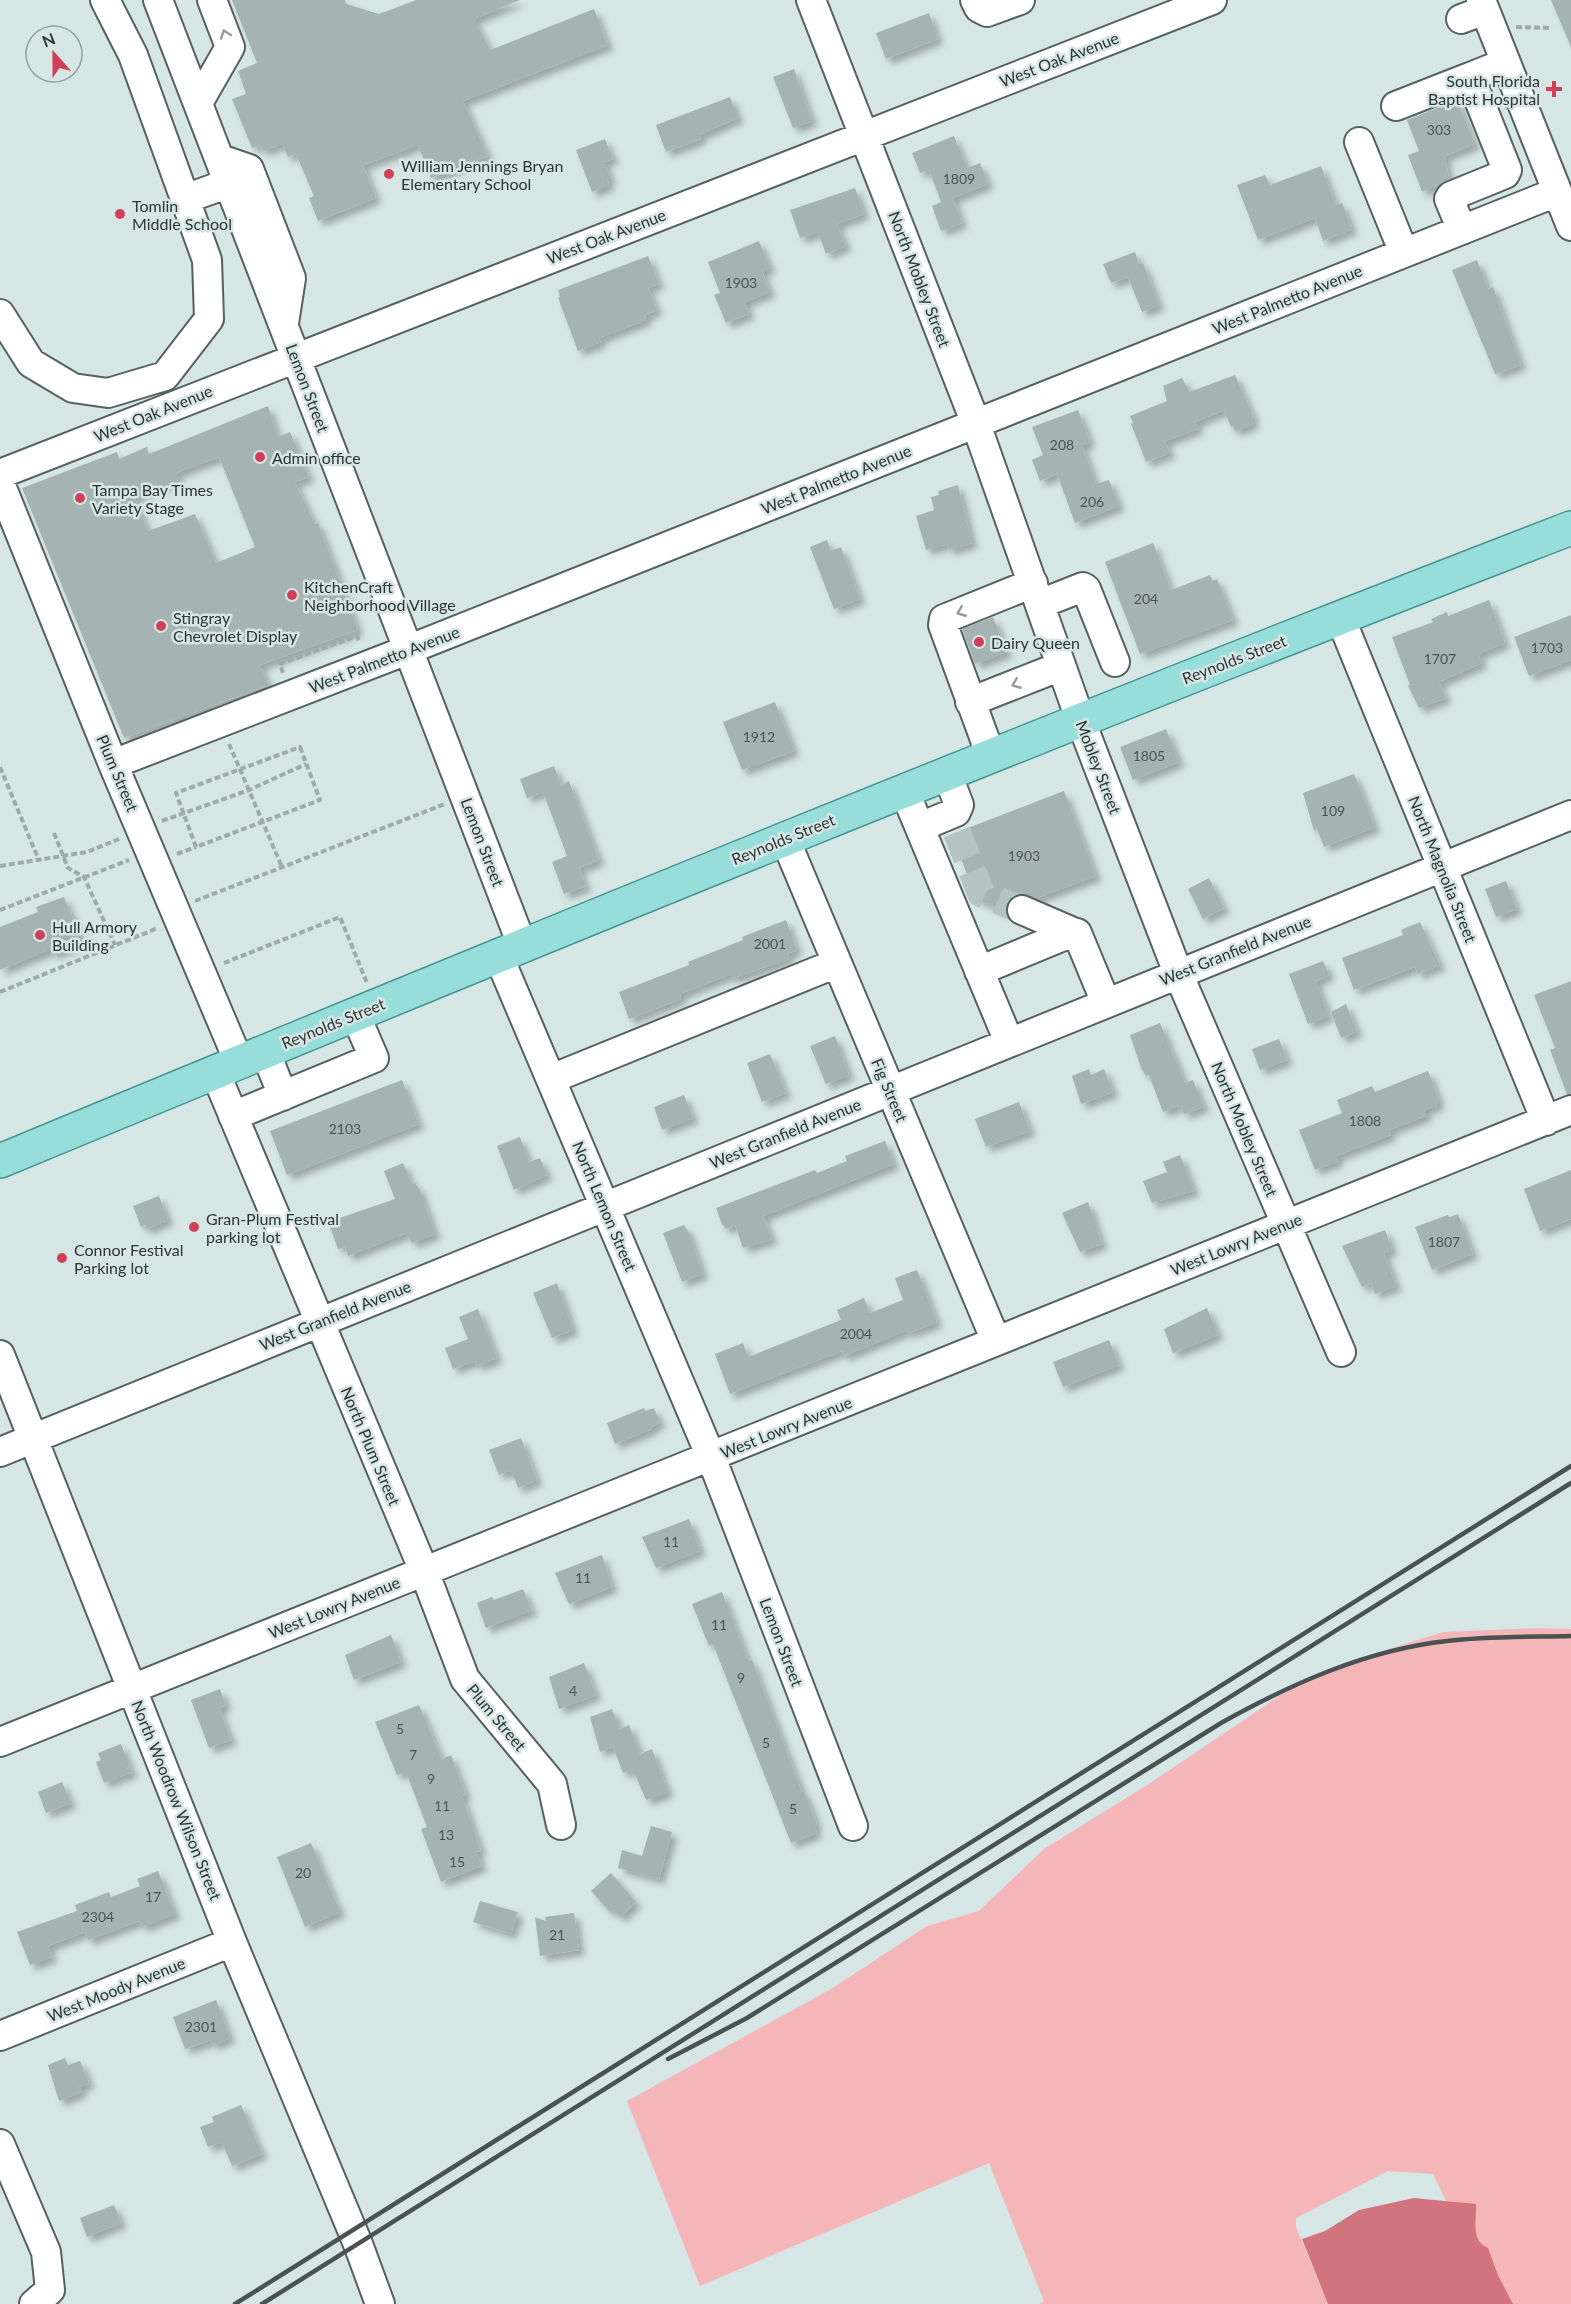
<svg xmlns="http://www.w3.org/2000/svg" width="1571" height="2304" font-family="Lato,sans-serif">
<defs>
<filter id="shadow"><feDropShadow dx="5.5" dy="5.5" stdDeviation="3" flood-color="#0004"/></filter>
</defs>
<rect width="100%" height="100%" fill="#d6e6e4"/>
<path fill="#f5b6ba" d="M1536,1628l35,1v675h-58l-15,-29 -10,-26c-18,-9 -11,-27 -12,-44l-30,-4 -13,-27 -45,-3 -92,47v9l32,77h-288l4,-3 -55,-138 -289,123 -73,-185 204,-112 96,-63 52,-15 65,-62 108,-67 148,-100 73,-28 70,-22z"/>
<path fill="#d2747d" d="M1414,2198l62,6c1,18 -6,36 12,44l10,27 15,29h-185l-26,-65 23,-8 34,-21z"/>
<path fill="#a5b4b3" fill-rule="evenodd" filter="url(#shadow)" d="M232,0h113l1,4 33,10 37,-14h104l-46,19 16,31 104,-41 14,36 -145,56 25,55 -57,22 -13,-33 -55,20 13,33 -58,23 -9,-23 5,-2 -18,-42 -8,3 -6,-13 -20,7 -2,-6 -8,3 -20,-49 14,-5 -8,-23 19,-8z
M1551,0h20v47z
M929,13l9,26 -52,20 -10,-26z
M794,69l18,52 -19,7 -20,-51z
M730,97l8,21 -39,17 2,4 -35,13 -10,-27z
M1457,100l18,44 -30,12 4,23 -27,13 -14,-37 11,-4 -12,-31z
M954,136l13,32 13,-5 8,21 -35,14 9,25 -21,8 -9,-25 9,-4 -12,-32 -9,3 -8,-20z
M605,139l8,20 -9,3 6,15 -3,1 2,7 -17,7 -16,-42z
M1321,166l15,39 6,-2 10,26 -29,12 -8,-23 -57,22 -21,-55 28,-10 5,10z
M855,188l9,26 -27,10 9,22 -20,8 -8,-22 -18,6 -10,-28z
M759,241l11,27 -8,3 8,21 -25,10 4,12 -23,9 -12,-28 6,-2 -12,-31z
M1135,252l4,12 4,-1 16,42 -17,7 -14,-35 -17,6 -8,-19z
M648,256l11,28 -11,4 9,22 -12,5 1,5 -47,18 2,4 -23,9 -20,-53 2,-1 -2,-7z
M1477,260l11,29 5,-2 28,78 -26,9 -43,-104z
M1235,375l19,43 -3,1 2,5 -18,7 -2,-5 -2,1 -7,-17 -29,12 3,7 -33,12 5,12 -24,9 -15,-38 2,-1 -3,-7 37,-15 -4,-15 19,-8 7,14z
M268,406l10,31 12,-5 19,45 -14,5 20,42 3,-1 40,107 -98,35 9,20 -145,53 -102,-250 95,-36 2,7 28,-12 2,7zM219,457l36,90 -39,16 -21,-49 -47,17 -14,-35 44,-16 -2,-7z
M1078,410l12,32 -8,3 14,39 13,-4 10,26 -44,17 -18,-49 -17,7 -8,-21 11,-5 -11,-28z
M958,485l14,58 -23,7 -2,-6 -21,6 -10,-34 18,-6 -3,-13 8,-2 -1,-4z
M827,540l4,11 10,-4 19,52 -26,10 -24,-62z
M1153,543l18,47 39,-15 3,6 4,-2 16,41 -93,34 -35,-92z
M1489,600l16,43 -27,11 4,9 -43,19 7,16 -27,10 -11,-22 2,-1 -18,-48 41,-15 -2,-3 16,-7 1,4z
M1571,615v45l-42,16 -15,-39z
M993,617l14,35 -32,12 -13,-35z
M775,702l19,49 -52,19 -19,-48z
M1166,729l13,33 -46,18 -13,-33z
M554,766l7,19 8,-4 30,79 -20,8 7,18 -22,8 -12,-32 15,-6 -24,-64 -16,6 -7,-19z
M1354,774l21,53 -51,20 -7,-18 -3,2 -11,-38z
M1064,791l32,85 -59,22 -16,-4 -8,2 -6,7 -1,9 -30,-13 -24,-65z
M1209,878l15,30 -21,11 -15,-30z
M1506,881l11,28 -21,8 -11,-28z
M64,897l19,45 -30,12 -2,-5 -51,21v-43l38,-15 -2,-5z
M786,920l11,30 -10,4 2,5 -56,19 -2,-4 -51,20 1,5 -52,20 -10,-27 70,-27 -1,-3 55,-22 -1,-3z
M1420,922l20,43 -22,9 -3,-7 -61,23 -12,-32 61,-23 -2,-5z
M1323,961l6,14 -13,6 13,35 -21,8 -19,-50z
M1571,981v113h-4l-17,-44 5,-2 -21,-53z
M1346,1004l11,28 -16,6 -10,-26z
M1160,1023l25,60 8,-3 11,27 -20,7 -3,-9 -18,7 -14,-37 -3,1 -5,-8 -11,-33z
M835,1036l14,39 -23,9 -16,-38z
M1279,1039l8,21 -27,10 -8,-21z
M770,1054l16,39 -24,9 -15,-39z
M1089,1069l2,6 13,-6 9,23 -32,12 -9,-28z
M1428,1071l11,29 -3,6 -12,4 2,6 -37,14 2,5 -55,21 2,5 -23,9 -16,-40 43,-17 -5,-13 35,-14 3,6z
M402,1080l17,44 -132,51 -17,-44z
M684,1095l9,23 -31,12 -8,-23z
M1019,1102l11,29 -44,16 -11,-28z
M520,1137l9,25 11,-4 7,17 -33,15 -17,-44z
M885,1141l9,23 -131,52 9,23 -29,9 -8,-23 -9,4 -4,-5 -6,-16 99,-38 2,3 30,-12 -2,-5z
M1180,1155l14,36 -42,12 -9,-22 24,-9 -4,-10z
M403,1163l9,21 3,-1 5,7 15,44 -23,9 -6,-10 -58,23 -3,-9 -7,2 -10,-27 67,-23 -11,-28z
M1571,1170v49l-31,12 -16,-42z
M159,1196l9,24 -21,9 -2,-4 -4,2 -8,-21z
M1088,1202l14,42 -22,8 -18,-39z
M1458,1214l15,40 -41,16 -17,-43 33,-12 1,2z
M684,1225l5,8 14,41 -21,8 -19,-49z
M1385,1230l7,20 -8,3 12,33 -21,8 -4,-11 -9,4 -20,-41z
M917,1270l20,52 -28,11 -2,-3 -63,26 -2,-5 -112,43 -15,-40 28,-11 5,14 93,-37 -4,-10 27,-12 6,15 33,-13 -8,-22z
M557,1283l16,47 -21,8 -19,-45z
M1207,1308l11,27 -45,18 -9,-24z
M478,1309l19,49 -20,8 -2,-5 -22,8 -8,-21 23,-9 -9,-22z
M1109,1340l10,25 -56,22 -10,-25z
M644,1408l1,3 9,-3 6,15 -9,4 1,2 -37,15 -8,-21z
M521,1438l16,42 -19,8 -7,-18 -12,5 -10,-25z
M689,1519l11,32 -44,17 -14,-31z
M602,1555l10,32 -43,17 -14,-31z
M523,1589l9,21 -46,18 -9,-25 15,-6 2,3z
M722,1592l24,63 3,6 3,-1 50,132 2,-1 13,33 -3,1 3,8 -26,10 -78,-199 -4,2 -17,-42z
M391,1635l10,27 -47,18 -9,-25z
M584,1663l12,32 -37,14 -10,-32z
M220,1689l6,16 -7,3 12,32 -22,8 -18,-48z
M419,1705l23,54 9,-4 15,40 -4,1 19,55 -5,1 6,14 -41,16 -20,-53 6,-2 -21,-55 -9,3 -22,-53z
M612,1709l8,20 9,-4 11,29 12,-5 16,43 -22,8 -11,-26 -2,1 -2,-5 -8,3 -10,-26 -13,5 -10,-35z
M121,1744l11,28 -28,11 -8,-21 5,-2 -3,-7z
M62,1782l9,21 -25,10 -8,-21z
M651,1826l21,6 -13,47 -41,-11 4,-18 20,6z
M311,1843l29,69 -35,15 -28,-70z
M158,1871l17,43 -33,13 -3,-6 -51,19 -3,-8 -37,14 4,11 -22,8 -13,-33 60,-21 -2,-6 34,-13 2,5 29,-11 -3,-7z
M611,1873l25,29 -16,15 -7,-8 -3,3 -19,-21z
M480,1901l38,11 -7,22 -38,-12z
M574,1913l5,37 -39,6 -5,-39 11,4 -1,-4z
M216,2000l14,38 -17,7 -2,-5 -26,9 -12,-32z
M65,2058l3,7 12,-4 9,22 -10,4 3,5 -23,9 -11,-36z
M241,2105l21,49 -30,12 -10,-24 -14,5 -8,-20 14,-5 -2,-5z
M114,2205l7,18 -34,14 -7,-19z"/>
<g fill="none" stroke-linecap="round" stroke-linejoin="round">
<path stroke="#b5c3c1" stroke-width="28" stroke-dasharray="28 14" stroke-linecap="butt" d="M957,832l24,61 41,17"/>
<g stroke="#546260" stroke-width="32">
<path id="minor" d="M158,0l364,945
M811,0l165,424 104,295 98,254 163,379
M975,0l4,8 8,4 33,-12
M1481,0l90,226
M1461,19l24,-9
M198,103l32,-56 -18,-47
M1396,106l74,-29
M1359,142l45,111
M220,159l29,10 42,109 -7,45
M185,199l44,-16
M1462,230l-13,-31 2,-3 54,-22 2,-4 -37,-93 35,-14
M0,314l31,49 42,25 35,5 57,-17 44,-57 -2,-59 -74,-205 -28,-55
M0,474l1212,-474
M0,483l113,281 126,298
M1040,604l43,-17 3,2 29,73
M1340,617l206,504
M970,702l76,-30 16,-4
M991,756l-48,-131 1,-6 89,-36
M113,764l297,-115 1147,-457
M904,790l105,252
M920,827l36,-15 3,-7 -12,-32
M785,839l211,502
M1022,910l51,22
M498,955l213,502 142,369
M979,971l94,-39 4,1 29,70
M265,1051l18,45
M215,1072l209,499 41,108 87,105 9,41
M551,1079l286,-116
M233,1116l141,-58 -19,-44
M0,1355l232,587 126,302 22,60
M0,1452l1571,-637
M0,1742l1571,-632
M0,2036l232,-94
M0,2144l46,108 4,38 -16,14"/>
</g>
<g stroke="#459591" stroke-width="36">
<path id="major" d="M0,1161c522,-216 1044,-430 1571,-633"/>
</g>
<path stroke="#9eabaa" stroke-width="4" stroke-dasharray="6 3" stroke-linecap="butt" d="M1516,27l33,1
M283,673l-3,-9 77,-28 3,7
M229,744l53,123
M300,747l20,53 -124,47 -20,-54z
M0,767l38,91
M162,821l87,-31 57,-26
M54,833l14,35 16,9 31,68
M177,854l19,-7
M0,866l87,-14 32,-13
M195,901l250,-97
M0,910l129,-50
M224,963l116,-46 27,66
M0,992l158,-64"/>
<use href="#minor" stroke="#fff" stroke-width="28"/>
<use href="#major" stroke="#97deda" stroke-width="33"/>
<path stroke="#4a5252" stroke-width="4.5" d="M668,2059l79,-41 474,-295c70,-39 145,-73 226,-82 41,-5 83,-4 124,-5
M235,2304l1336,-838
M262,2304l1309,-821"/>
</g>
<defs><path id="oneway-chevron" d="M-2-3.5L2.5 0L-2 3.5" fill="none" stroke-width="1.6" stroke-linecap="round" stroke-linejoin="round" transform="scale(1.5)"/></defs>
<g stroke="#979a9a">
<use href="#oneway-chevron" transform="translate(225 34) rotate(-110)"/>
<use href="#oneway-chevron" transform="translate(961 612) rotate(158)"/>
<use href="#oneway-chevron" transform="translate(1016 684) rotate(158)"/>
</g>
<g fill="#d04059" stroke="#d6e6e4" stroke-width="2">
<path d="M1551 80h6v6h6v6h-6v6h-6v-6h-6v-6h6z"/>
<circle cx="389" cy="174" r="6"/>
<circle cx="120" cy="214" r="6"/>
<circle cx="260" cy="457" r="6"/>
<circle cx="80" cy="498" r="6"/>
<circle cx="292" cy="595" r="6"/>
<circle cx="161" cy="626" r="6"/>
<circle cx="979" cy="642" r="6"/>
<circle cx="40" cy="935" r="6"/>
<circle cx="194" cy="1227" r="6"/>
<circle cx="62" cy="1258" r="6"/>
</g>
<g text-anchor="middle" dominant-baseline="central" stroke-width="5" stroke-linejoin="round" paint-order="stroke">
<g font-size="14" fill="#4c5554">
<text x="1439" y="129">303</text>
<text x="959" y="178">1809</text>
<text x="741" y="282">1903</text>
<text x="1062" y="444">208</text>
<text x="1092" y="501">206</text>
<text x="1146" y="598">204</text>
<text x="1547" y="647">1703</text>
<text x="1440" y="658">1707</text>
<text x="759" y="736">1912</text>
<text x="1149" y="755">1805</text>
<text x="1333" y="810">109</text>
<text x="1024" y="855">1903</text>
<text x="770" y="943">2001</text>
<text x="1365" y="1120">1808</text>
<text x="345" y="1128">2103</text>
<text x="1444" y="1241">1807</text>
<text x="856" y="1333">2004</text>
<text x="671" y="1541">11</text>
<text x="583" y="1577">11</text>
<text x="719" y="1624">11</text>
<text x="741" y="1677">9</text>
<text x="573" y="1690">4</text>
<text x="400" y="1728">5</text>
<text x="766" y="1742">5</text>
<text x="413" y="1754">7</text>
<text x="431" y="1778">9</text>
<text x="442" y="1805">11</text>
<text x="793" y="1808">5</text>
<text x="446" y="1834">13</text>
<text x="457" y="1861">15</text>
<text x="303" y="1872">20</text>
<text x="153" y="1896">17</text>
<text x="98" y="1916">2304</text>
<text x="557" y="1934">21</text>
<text x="201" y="2026">2301</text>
</g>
<g font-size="16" fill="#2f3535" stroke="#d6e6e4">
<text transform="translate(1059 59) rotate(-21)">West Oak Avenue</text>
<text transform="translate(606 236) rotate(-21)">West Oak Avenue</text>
<text transform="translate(920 279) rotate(69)">North Mobley Street</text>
<text transform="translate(1287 299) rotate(-22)">West Palmetto Avenue</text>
<text transform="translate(308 388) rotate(69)">Lemon Street</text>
<text transform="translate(153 413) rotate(-22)">West Oak Avenue</text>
<text transform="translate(836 479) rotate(-22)">West Palmetto Avenue</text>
<text transform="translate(384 659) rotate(-21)">West Palmetto Avenue</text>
<text transform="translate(1234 659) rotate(-21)">Reynolds Street</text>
<text transform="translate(1099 767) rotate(69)">Mobley Street</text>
<text transform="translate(118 773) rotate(67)">Plum Street</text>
<text transform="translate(783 839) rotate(-22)">Reynolds Street</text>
<text transform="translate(483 842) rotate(69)">Lemon Street</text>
<text transform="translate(1443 869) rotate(68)">North Magnolia Street</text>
<text transform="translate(1235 950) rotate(-22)">West Granfield Avenue</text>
<text transform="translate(333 1023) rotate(-22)">Reynolds Street</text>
<text transform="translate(890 1090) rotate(67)">Fig Street</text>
<text transform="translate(1245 1129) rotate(67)">North Mobley Street</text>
<text transform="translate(785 1133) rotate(-22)">West Granfield Avenue</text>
<text transform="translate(605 1206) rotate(67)">North Lemon Street</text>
<text transform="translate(1236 1244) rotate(-22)">West Lowry Avenue</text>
<text transform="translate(335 1315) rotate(-22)">West Granfield Avenue</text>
<text transform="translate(786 1427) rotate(-22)">West Lowry Avenue</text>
<text transform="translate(371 1446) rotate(67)">North Plum Street</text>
<text transform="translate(334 1607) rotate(-22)">West Lowry Avenue</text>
<text transform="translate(782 1642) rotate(69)">Lemon Street</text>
<text transform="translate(497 1717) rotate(50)">Plum Street</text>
<text transform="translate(177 1800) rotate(68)">North Woodrow Wilson Street</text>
<text transform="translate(116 1989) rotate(-22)">West Moody Avenue</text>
</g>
<g font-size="16" fill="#2f3535" stroke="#d6e6e4" text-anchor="start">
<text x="1540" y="80" text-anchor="end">South Florida<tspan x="1540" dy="18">Baptist Hospital</tspan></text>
<text x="401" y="165">William Jennings Bryan<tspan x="401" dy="18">Elementary School</tspan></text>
<text x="132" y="205">Tomlin<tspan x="132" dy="18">Middle School</tspan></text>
<text x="272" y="457">Admin office</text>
<text x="92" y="489">Tampa Bay Times<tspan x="92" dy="18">Variety Stage</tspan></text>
<text x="304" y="586">KitchenCraft<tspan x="304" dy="18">Neighborhood Village</tspan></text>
<text x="173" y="617">Stingray<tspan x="173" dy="18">Chevrolet Display</tspan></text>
<text x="991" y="642">Dairy Queen</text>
<text x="52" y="926">Hull Armory<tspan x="52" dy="18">Building</tspan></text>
<text x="206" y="1218">Gran-Plum Festival<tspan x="206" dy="18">parking lot</tspan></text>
<text x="74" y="1249">Connor Festival<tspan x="74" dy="18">Parking lot</tspan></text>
</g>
</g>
<g transform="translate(54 54) rotate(339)"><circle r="28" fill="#d6e6e4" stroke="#939f9e" stroke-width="1.5"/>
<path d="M0-4.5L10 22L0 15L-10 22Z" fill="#d04059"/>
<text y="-9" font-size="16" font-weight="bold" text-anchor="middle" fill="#2f3535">N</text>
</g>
</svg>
